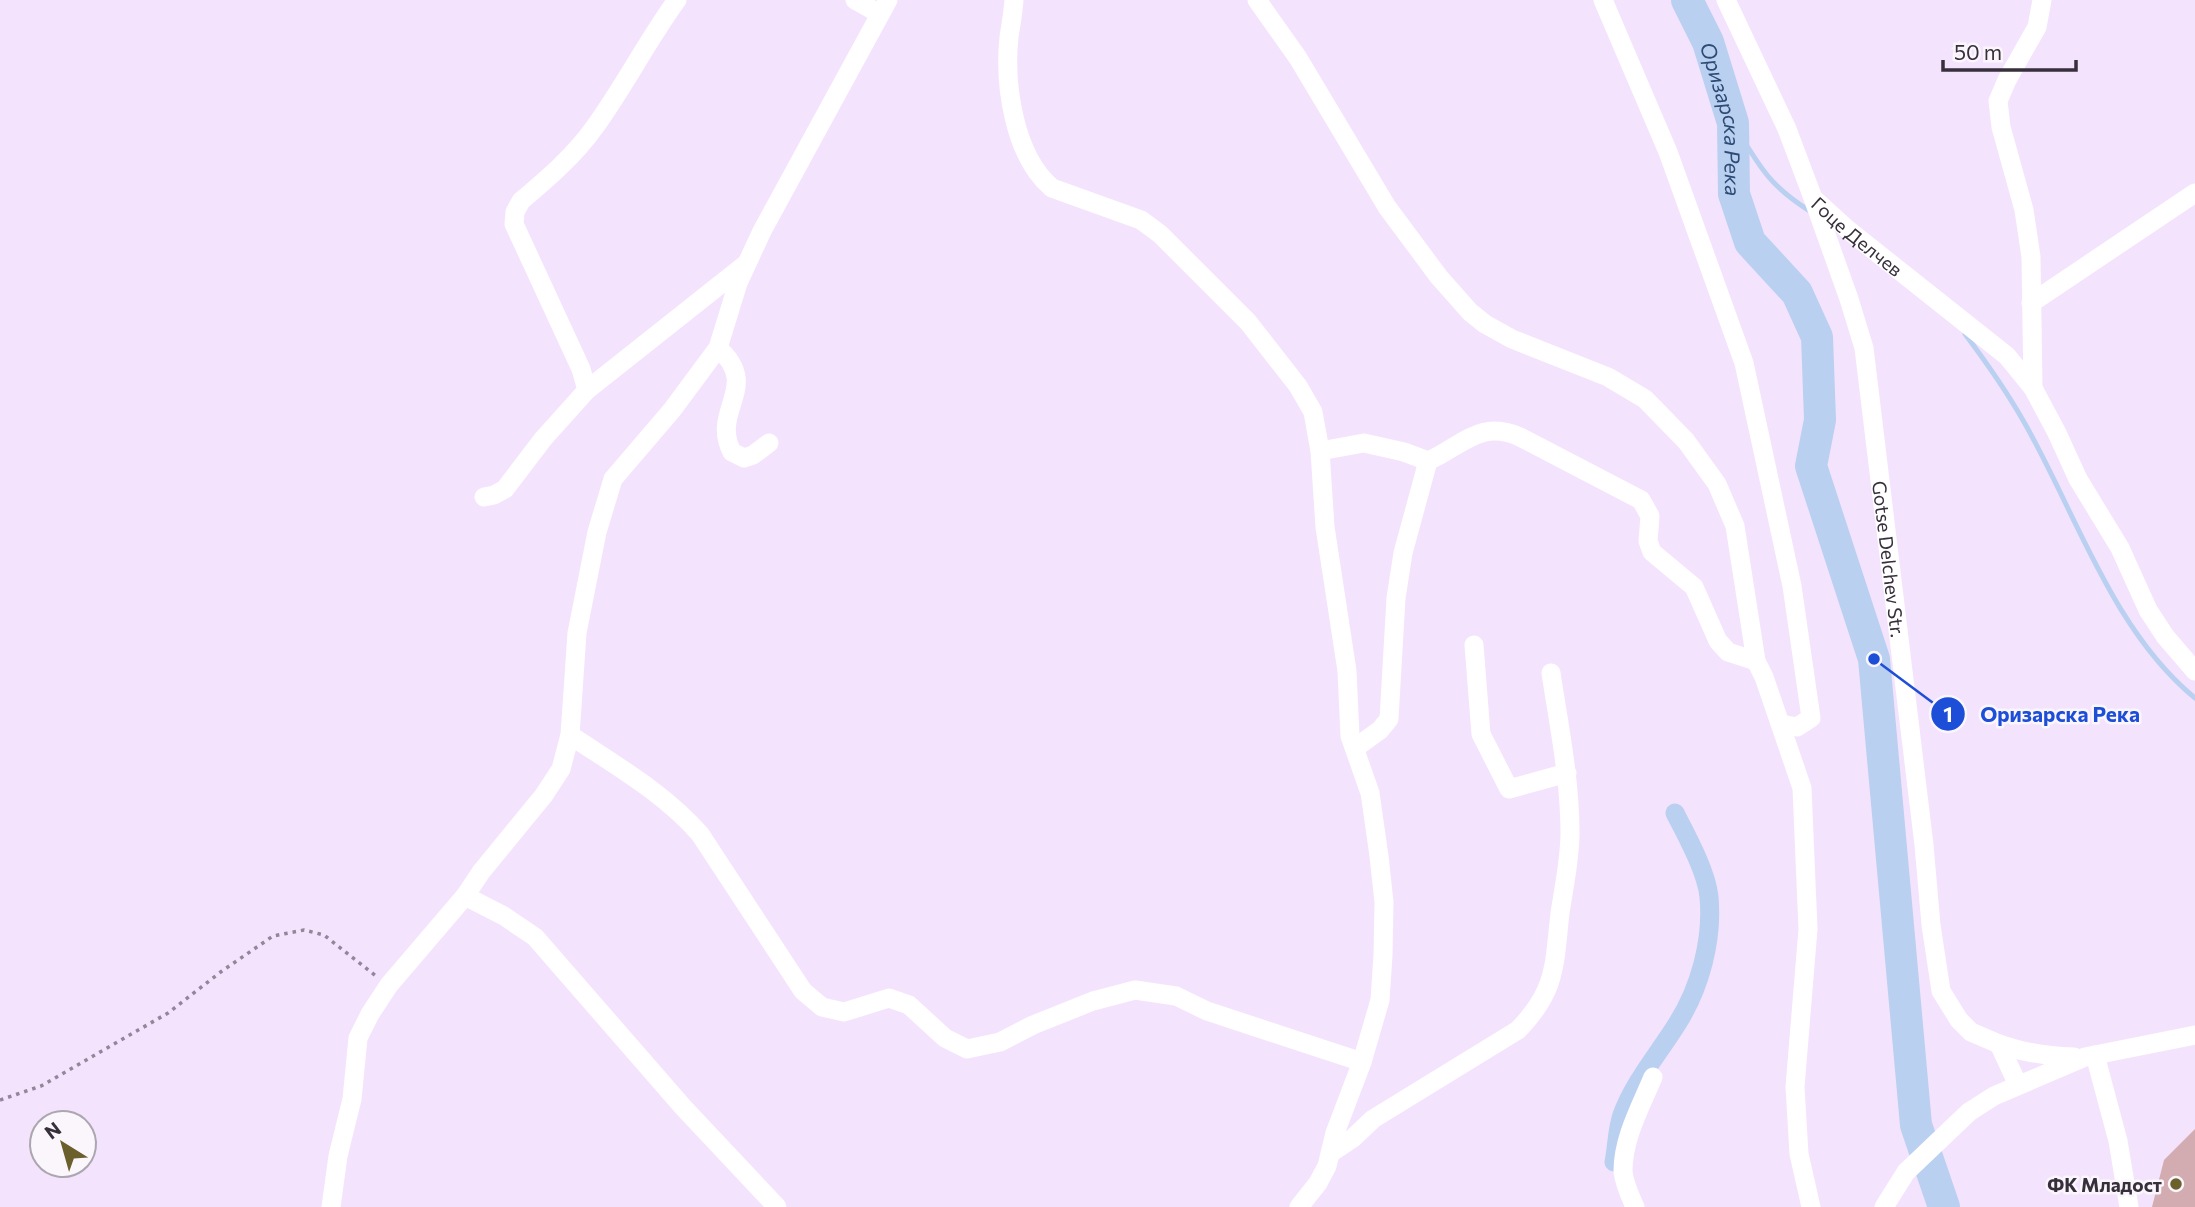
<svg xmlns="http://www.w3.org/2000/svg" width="2195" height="1207" font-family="Commissioner,sans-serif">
<rect width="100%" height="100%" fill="#f4e3fd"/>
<path fill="#d2acb0" d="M2195,1129v78h-43l12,-47z"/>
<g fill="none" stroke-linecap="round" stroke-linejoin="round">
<path stroke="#bad0f0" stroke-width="5" d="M1733,123c25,41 35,62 77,88
M1965,334c21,28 42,58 59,88 52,91 88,208 171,276"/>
<path stroke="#bad0f0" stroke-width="19" d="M1614,1162c3,-15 3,-33 8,-47 12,-33 37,-62 55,-91 23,-36 36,-84 32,-127 -2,-24 -22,-61 -34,-84"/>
<path stroke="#bad0f0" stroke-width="32" id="s1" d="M1687,0l21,42 25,81 1,71 16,48 47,51 20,44 3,83 -9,46 63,193 42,466 28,82"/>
<path stroke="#928699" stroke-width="3.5" stroke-dasharray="3.5 5" stroke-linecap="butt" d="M0,1100l41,-14 127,-73 54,-42 51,-35 31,-6 20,5 52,41"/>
<g stroke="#fff" stroke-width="19">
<path d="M855,0l25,14"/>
<path d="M1014,0c-1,13 -3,25 -5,37 -5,48 5,119 43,151l89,32 19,14 88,88 50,64 15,26 7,39 5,76 22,144 3,65 20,57 9,63 5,46 -1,53 -3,45 -18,62 -27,71 -8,33 -9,17 -19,24"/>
<path d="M1257,0l41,58 89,149 52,70 31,35 15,12 27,15 96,38 37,22 41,42 31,43 18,42 21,135 8,16 38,111 6,141 -13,158 4,67 12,53"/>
<path d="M1603,0l65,152 76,211 48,223 19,132 -14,9 -16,-3"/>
<path id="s2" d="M1726,0l61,129 26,69 34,31 160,127 26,32"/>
<path d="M2042,0l-5,27 -30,53 -9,21 3,26 23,83 7,47 2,131 24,45 21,46 42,69 28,62 17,26 30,35"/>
<path id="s3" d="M1813,198l36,101 15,49 60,497 7,80 10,66 18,29 12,12 28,12 19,41"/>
<path d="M2031,303l164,-110"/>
<path d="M718,348c44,39 -8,62 14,104l12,6 9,-3 16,-12"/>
<path d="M587,390l-6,-21 -67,-145 1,-12 6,-11c26,-22 53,-45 73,-73 30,-41 53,-87 83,-128"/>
<path d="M1320,451l44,-8 40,9 24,9c34,-15 52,-42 92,-24l121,63 9,16 -2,25 4,11 42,35 24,54 10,11 28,9"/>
<path d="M484,497l10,-2 11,-6 38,-50 44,-49 159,-126"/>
<path d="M1474,645l7,89 28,55 58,-16"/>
<path d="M570,735c46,31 93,57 130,99l103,157 19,16 22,5 45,-14 20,7 36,33 22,11 33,-7 33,-17 60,-24 42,-11 41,6 31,15 155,51"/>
<path d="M1355,748l25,-18 9,-11 7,-121 7,-45 25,-92"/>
<path d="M465,896l39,20 31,21 148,170 94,100"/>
<path d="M1999,1044c25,9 48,12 75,13"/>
<path d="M2095,1055l23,86 11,66"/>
<path d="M1332,1152l21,-14 20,-19 145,-89c39,-40 36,-65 42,-117 4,-26 10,-54 10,-80 0,-54 -11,-107 -19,-160"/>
<path d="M331,1207l7,-51 14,-57 6,-61 12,-24 19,-29 76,-89 16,-24 63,-77 17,-26 9,-34 7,-102 20,-101 16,-53 59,-69 46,-62 20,-65 24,-52 126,-231"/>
<path d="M1635,1207c-5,-11 -11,-24 -12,-36 0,-33 18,-65 30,-94"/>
<path d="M1884,1207l22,-35 63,-60 25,-16 91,-39 110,-22"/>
</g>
</g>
<circle fill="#6b5f2c" stroke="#faf6fc" stroke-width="2.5" cx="2176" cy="1184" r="7"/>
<g text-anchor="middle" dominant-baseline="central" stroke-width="5" stroke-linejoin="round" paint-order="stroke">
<g font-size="19" fill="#372f3b" stroke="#faf6fc">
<text stroke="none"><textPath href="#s2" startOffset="275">Гоце Делчев</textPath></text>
<text stroke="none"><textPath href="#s3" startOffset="371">Gotse Delchev Str.</textPath></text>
</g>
<g font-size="19" font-weight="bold" fill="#372f3b" stroke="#faf6fc" text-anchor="end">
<text x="2162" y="1184">ФК Младост</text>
</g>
<g font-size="21" font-style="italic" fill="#2d4b75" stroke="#faf6fc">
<text stroke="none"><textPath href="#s1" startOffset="126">Оризарска Река</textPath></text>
</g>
</g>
<path fill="none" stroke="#1d4ed8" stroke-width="2.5" d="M1874 659L1948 714"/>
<g fill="#1d4ed8" stroke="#faf6fc" stroke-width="2.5">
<circle cx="1874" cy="659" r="7"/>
<circle cx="1948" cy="714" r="18"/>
</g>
<g font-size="21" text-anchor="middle" font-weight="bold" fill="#fff">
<text x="1948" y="722">1</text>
</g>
<g font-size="21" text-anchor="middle" font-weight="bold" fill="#1d4ed8" stroke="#faf6fc" stroke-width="5" stroke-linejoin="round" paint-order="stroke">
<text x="2060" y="722">Оризарска Река</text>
</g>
<g transform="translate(63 1144) rotate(323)"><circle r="33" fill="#faf6fc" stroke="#aca6af" stroke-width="2"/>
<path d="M0-5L12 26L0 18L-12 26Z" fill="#6b5f2c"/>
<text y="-10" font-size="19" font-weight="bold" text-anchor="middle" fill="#372f3b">N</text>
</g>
<path d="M1943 60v10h133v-10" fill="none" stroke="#372f3b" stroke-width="3.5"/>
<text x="1954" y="60" font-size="21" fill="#372f3b" stroke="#faf6fc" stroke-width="5" paint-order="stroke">50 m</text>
</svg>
